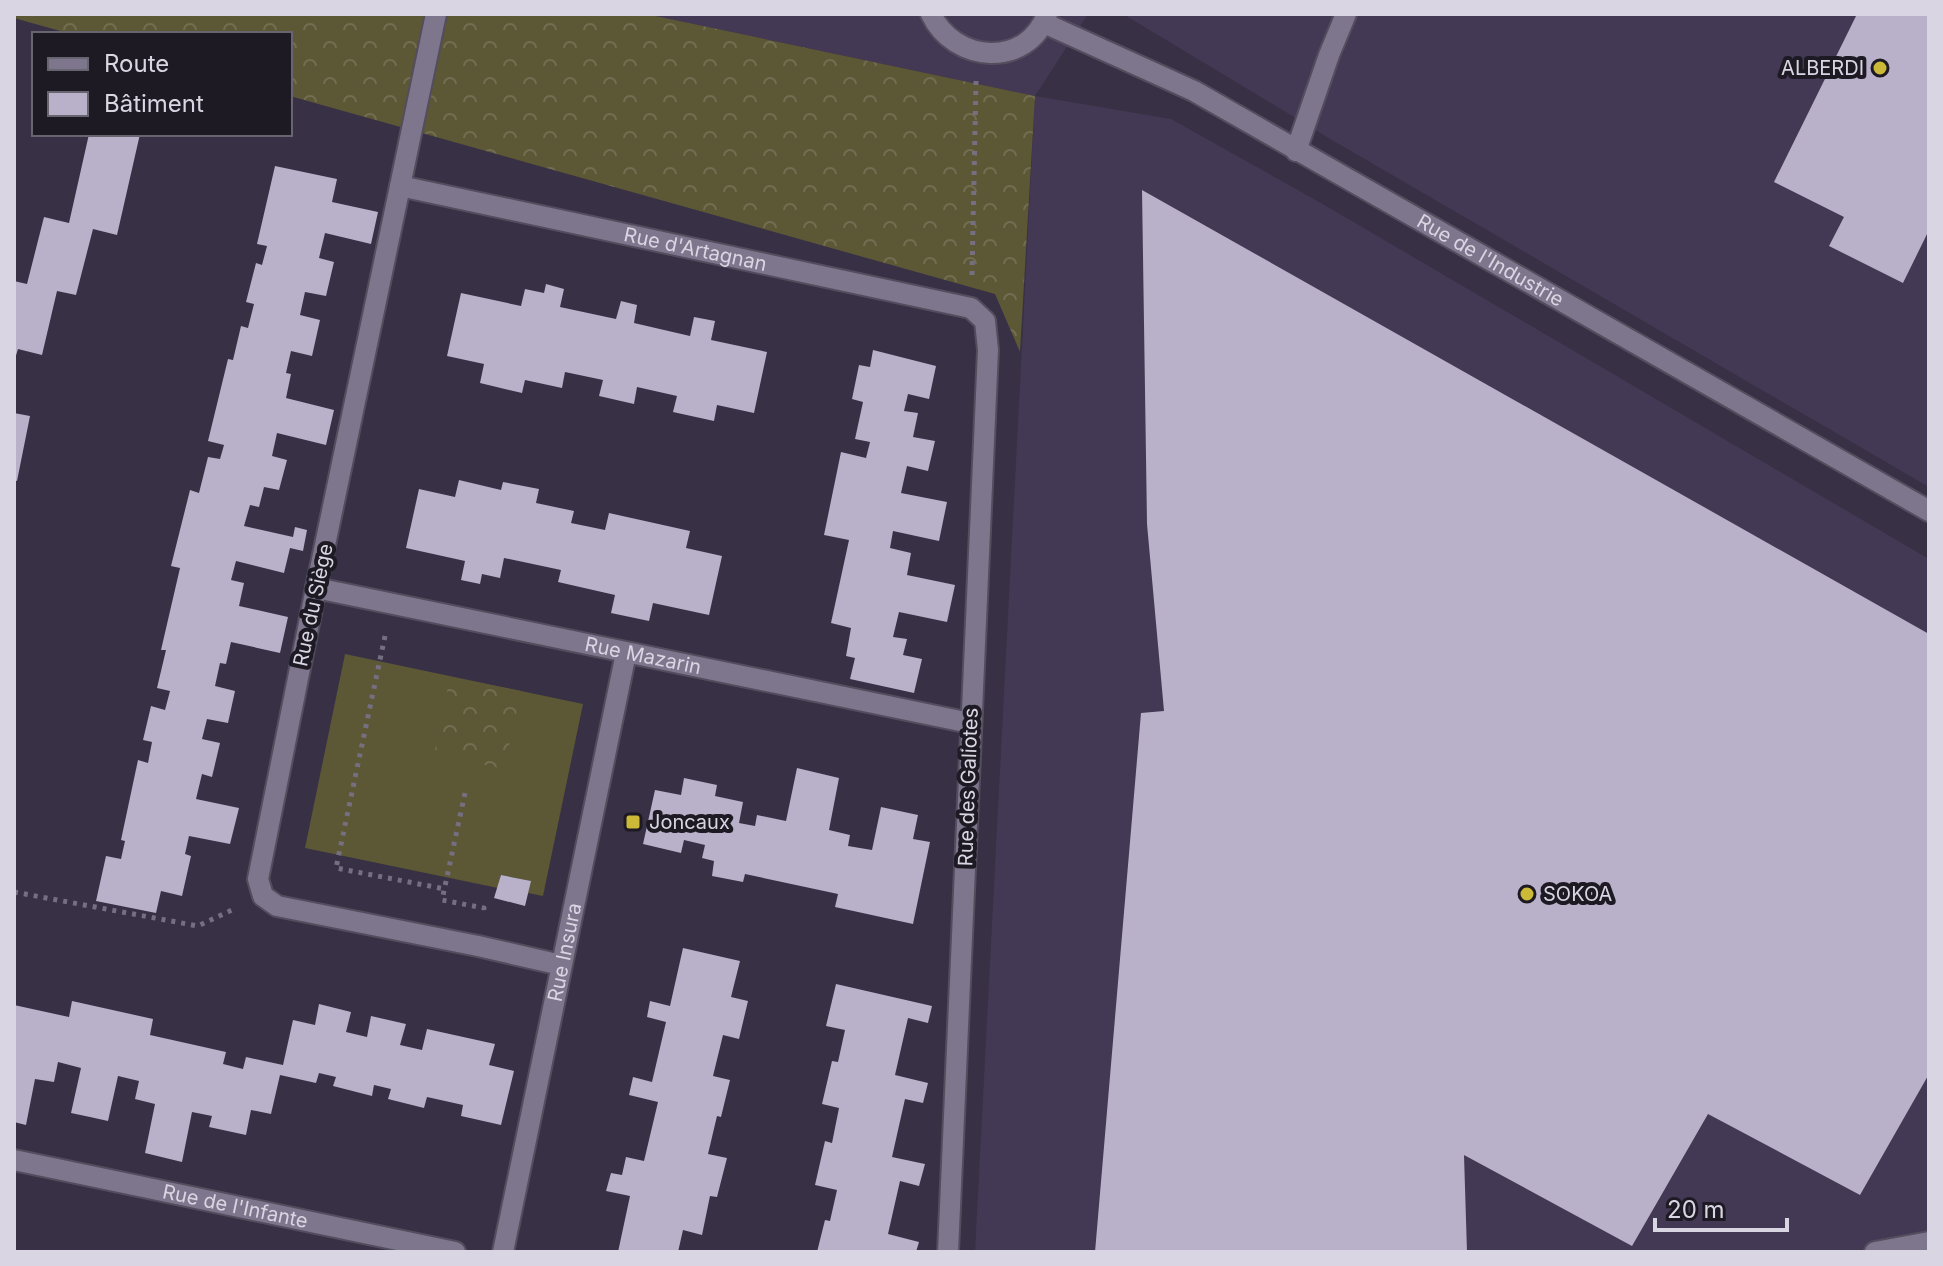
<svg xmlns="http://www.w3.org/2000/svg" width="1943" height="1266" font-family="Inter,sans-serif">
<defs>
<pattern id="forest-crowns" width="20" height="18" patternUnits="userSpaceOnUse" patternTransform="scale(2)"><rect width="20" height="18" fill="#5c5735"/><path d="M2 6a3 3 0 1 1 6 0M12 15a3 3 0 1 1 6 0" fill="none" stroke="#736e52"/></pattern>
</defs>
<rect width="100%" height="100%" fill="#383045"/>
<path fill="#433954" d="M646,14h442l-53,82 136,23 150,84 608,356v693h-954l60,-1156z
M1123,14h806v473l-597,-347z"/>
<path fill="#5c5735" d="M345,654l238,50 -40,192 -15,-3 2,-12 -29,-6 -3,13 -193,-40z"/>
<path fill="url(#forest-crowns)" d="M14,14h632l389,82 -15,256 -25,-58 -705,-198v-62h-219l-57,-16z
M450,677l71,14 -17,78 -70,-15z"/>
<path fill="#b9b0c9" d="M1857,14h72v216l-26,53 -74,-37 15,-29 -70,-35z
M89,134h51l-23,101 -24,-6 -17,66 -19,-4 -15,64 -24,-6 -4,13v-81l13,3 17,-67 25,6z
M275,166l62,13 -5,23 46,10 -7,32 -46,-11 -6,25 15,4 -8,34 -21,-4 -5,23 20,5 -8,36 -21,-5 -5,22 5,1 -5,24 48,12 -8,35 -49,-12 -5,23 15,4 -8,30 -15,-3 -5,20 -9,-2 -6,21 49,11 2,-10 12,3 -4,21 -13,-3 -6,25 -48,-12 -5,19 13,3 -5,23 49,11 -8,36 -49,-11 -5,22 -6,-1 -5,23 20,5 -7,32 -21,-4 -5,20 18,4 -8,34 -10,-3 -6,25 43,9 -9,36 -41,-8 -4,18 6,2 -9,40 -21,-5 -5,22 -60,-12 10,-45 15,3 4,-18 -4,-1 17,-80 10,3 4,-21 -9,-2 8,-34 14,4 5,-19 -13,-3 9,-38h-5l19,-82 -9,-2 19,-76 9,3 9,-36 12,2 4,-14 -16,-4 20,-82 5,1 8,-34 7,2 6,-24 -8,-2 10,-39 6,2 5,-19 -10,-2z
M1142,190l787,444v440l-69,121 -152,-81 -76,132 -168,-91 3,97h-372l46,-539 23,-2 -17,-187z
M546,284l18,5 -4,18 56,12 5,-18 16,4 -3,18 56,13 4,-19 21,4 -4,19 56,12 -13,61 -37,-8 -3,16 -41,-9 4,-16 -40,-9 -3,17 -35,-8 4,-16 -38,-8 -3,16 -37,-8 -3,13 -42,-10 4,-19 -37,-8 14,-63 60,13 4,-17 19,4z
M873,350l63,16 -7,33 -21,-5 -4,17 14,2 -5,24 22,4 -7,30 -21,-5 -6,27 46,9 -8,39 -46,-10 -3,17 21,5 -4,22 48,10 -8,37 -48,-10 -6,25 14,2 -4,16 19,4 -8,34 -64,-14 5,-21 -9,-2 5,-28 -20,-5 18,-83 -25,-5 17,-83 25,6 4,-16 -15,-3 8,-37 -11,-3 7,-34 11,2z
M14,413l16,3 -13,65 -3,-1z
M459,480l42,10 2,-8 36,7 -3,14 38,8 -3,12 34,7 4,-17 81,18 -4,17 36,8 -13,59 -56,-12 -4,18 -38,-8 4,-18 -57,-13 3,-12 -57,-12 -4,20 -18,-4 -2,10 -19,-4 4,-19 -59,-13 13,-59 36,8z
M797,768l42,10 -10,52 21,5 -2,11 24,4 9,-43 37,8 -5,24 17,3 -17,82 -78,-17 3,-13 -93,-20 -2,8 -31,-6 2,-15 -12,-3 3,-13 -21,-5 -3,13 -38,-9 12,-54 26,5 3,-17 33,7 -2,11 28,6 -4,21 16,3 2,-11 29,6z
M501,875l30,6 -6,25 -31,-8z
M683,948l57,13 -9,36 17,4 -9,38 -16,-4 -10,41 17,4 -9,37 -4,-1 -9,38 19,4 -10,39 -7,-1 -8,39 -19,-5 -5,22h-60l12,-56 -24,-5 5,-18 11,2 4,-18 18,4 14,-59 -29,-7 4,-18 19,5 14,-60 -19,-5 3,-16 20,5z
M836,984l96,22 -4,17 -20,-5 -13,57 33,8 -5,20 -18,-4 -13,58 33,7 -6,22 -19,-5 -12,53 31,8 -3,10h-99l8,-32 5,1 7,-31 -22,-5 10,-44 7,2 7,-35 -17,-4 10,-43 6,1 7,-32 -19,-4z
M72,1001l81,18 -3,16 76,17 -3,12 20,5 3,-12 37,8 10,-45 22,5 4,-21 32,8 -5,20 21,5 4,-21 35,8 -6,21 22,5 5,-21 68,15 -6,21 25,6 -13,54 -40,-9 2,-11 -36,-8 -3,11 -36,-9 3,-10 -17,-4 -2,11 -39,-10 3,-9 -17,-4 -3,10 -36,-8 -9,39 -20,-4 -5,25 -37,-8 3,-11 -20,-4 -10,50 -37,-9 10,-49 -20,-5 4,-18 -21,-5 -10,45 -18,-4 -19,-4 10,-45 -23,-6 -4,20 -19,-3 -9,46 -12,-3v-117l55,12z"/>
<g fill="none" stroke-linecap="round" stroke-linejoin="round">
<g stroke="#534d5e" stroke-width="24">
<g id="minor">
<path d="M436,14l-120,574 -58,291 5,17 14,10 201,40 83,19"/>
<path d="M931,14c23,49 96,55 116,0"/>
<path id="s1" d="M1044,23l150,68 735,420"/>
<path d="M1296,151l33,-96 17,-41"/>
<path id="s2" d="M400,186l571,122 14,13 3,29 -40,902"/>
<path id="s3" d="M316,588l654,135"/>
<path id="s4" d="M14,1160l441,92"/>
<path id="s5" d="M503,1252l123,-599"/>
<path d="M1875,1252l54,-10"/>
</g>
</g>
<path stroke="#766f81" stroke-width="5" stroke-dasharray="4 6" stroke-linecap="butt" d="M972,275l4,-194
M385,636l-49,232 109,21
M465,793l-23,107 42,8 -1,7
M14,892l184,34 38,-18"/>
<use href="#minor" stroke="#7e768d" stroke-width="20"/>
</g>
<g fill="#cdb938" stroke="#1e1a24" stroke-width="3">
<circle cx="1880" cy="68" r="8"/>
<rect x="625" y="814" width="16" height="16" rx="4"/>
<circle cx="1527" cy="894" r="8"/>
</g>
<g text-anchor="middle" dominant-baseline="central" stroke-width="8" stroke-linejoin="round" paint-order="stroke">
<g font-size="20" fill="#dad5e2" stroke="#1e1a24" text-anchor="start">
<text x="1864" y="68" text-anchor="end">ALBERDI</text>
<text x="649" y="822">Joncaux</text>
<text x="1543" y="894">SOKOA</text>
</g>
<g font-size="20" fill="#dad5e2" stroke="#1e1a24">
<text stroke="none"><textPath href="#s2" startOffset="302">Rue d'Artagnan</textPath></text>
<text stroke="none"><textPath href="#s1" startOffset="506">Rue de l'Industrie</textPath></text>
<text transform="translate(313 605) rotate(-78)">Rue du Siège</text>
<text stroke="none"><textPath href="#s3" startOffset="334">Rue Mazarin</textPath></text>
<text transform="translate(968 787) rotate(-88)">Rue des Galiotes</text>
<text stroke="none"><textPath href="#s5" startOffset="306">Rue Insura</textPath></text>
<text stroke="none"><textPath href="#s4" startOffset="226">Rue de l'Infante</textPath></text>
</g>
</g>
<rect width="1943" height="1266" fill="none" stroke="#dad5e2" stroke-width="32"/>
<rect x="32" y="32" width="260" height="104" fill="#1e1a24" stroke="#696570" stroke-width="2"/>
<rect x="48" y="58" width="40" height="12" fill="#7e768d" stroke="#696570" stroke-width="2"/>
<text x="104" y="72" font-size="24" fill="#dad5e2">Route</text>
<rect x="48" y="92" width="40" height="24" fill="#b9b0c9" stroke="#696570" stroke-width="2"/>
<text x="104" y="112" font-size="24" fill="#dad5e2">Bâtiment</text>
<path d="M1655 1218v12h132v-12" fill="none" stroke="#dad5e2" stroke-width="4"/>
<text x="1667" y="1218" font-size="24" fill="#dad5e2" stroke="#1e1a24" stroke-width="6" paint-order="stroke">20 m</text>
</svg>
